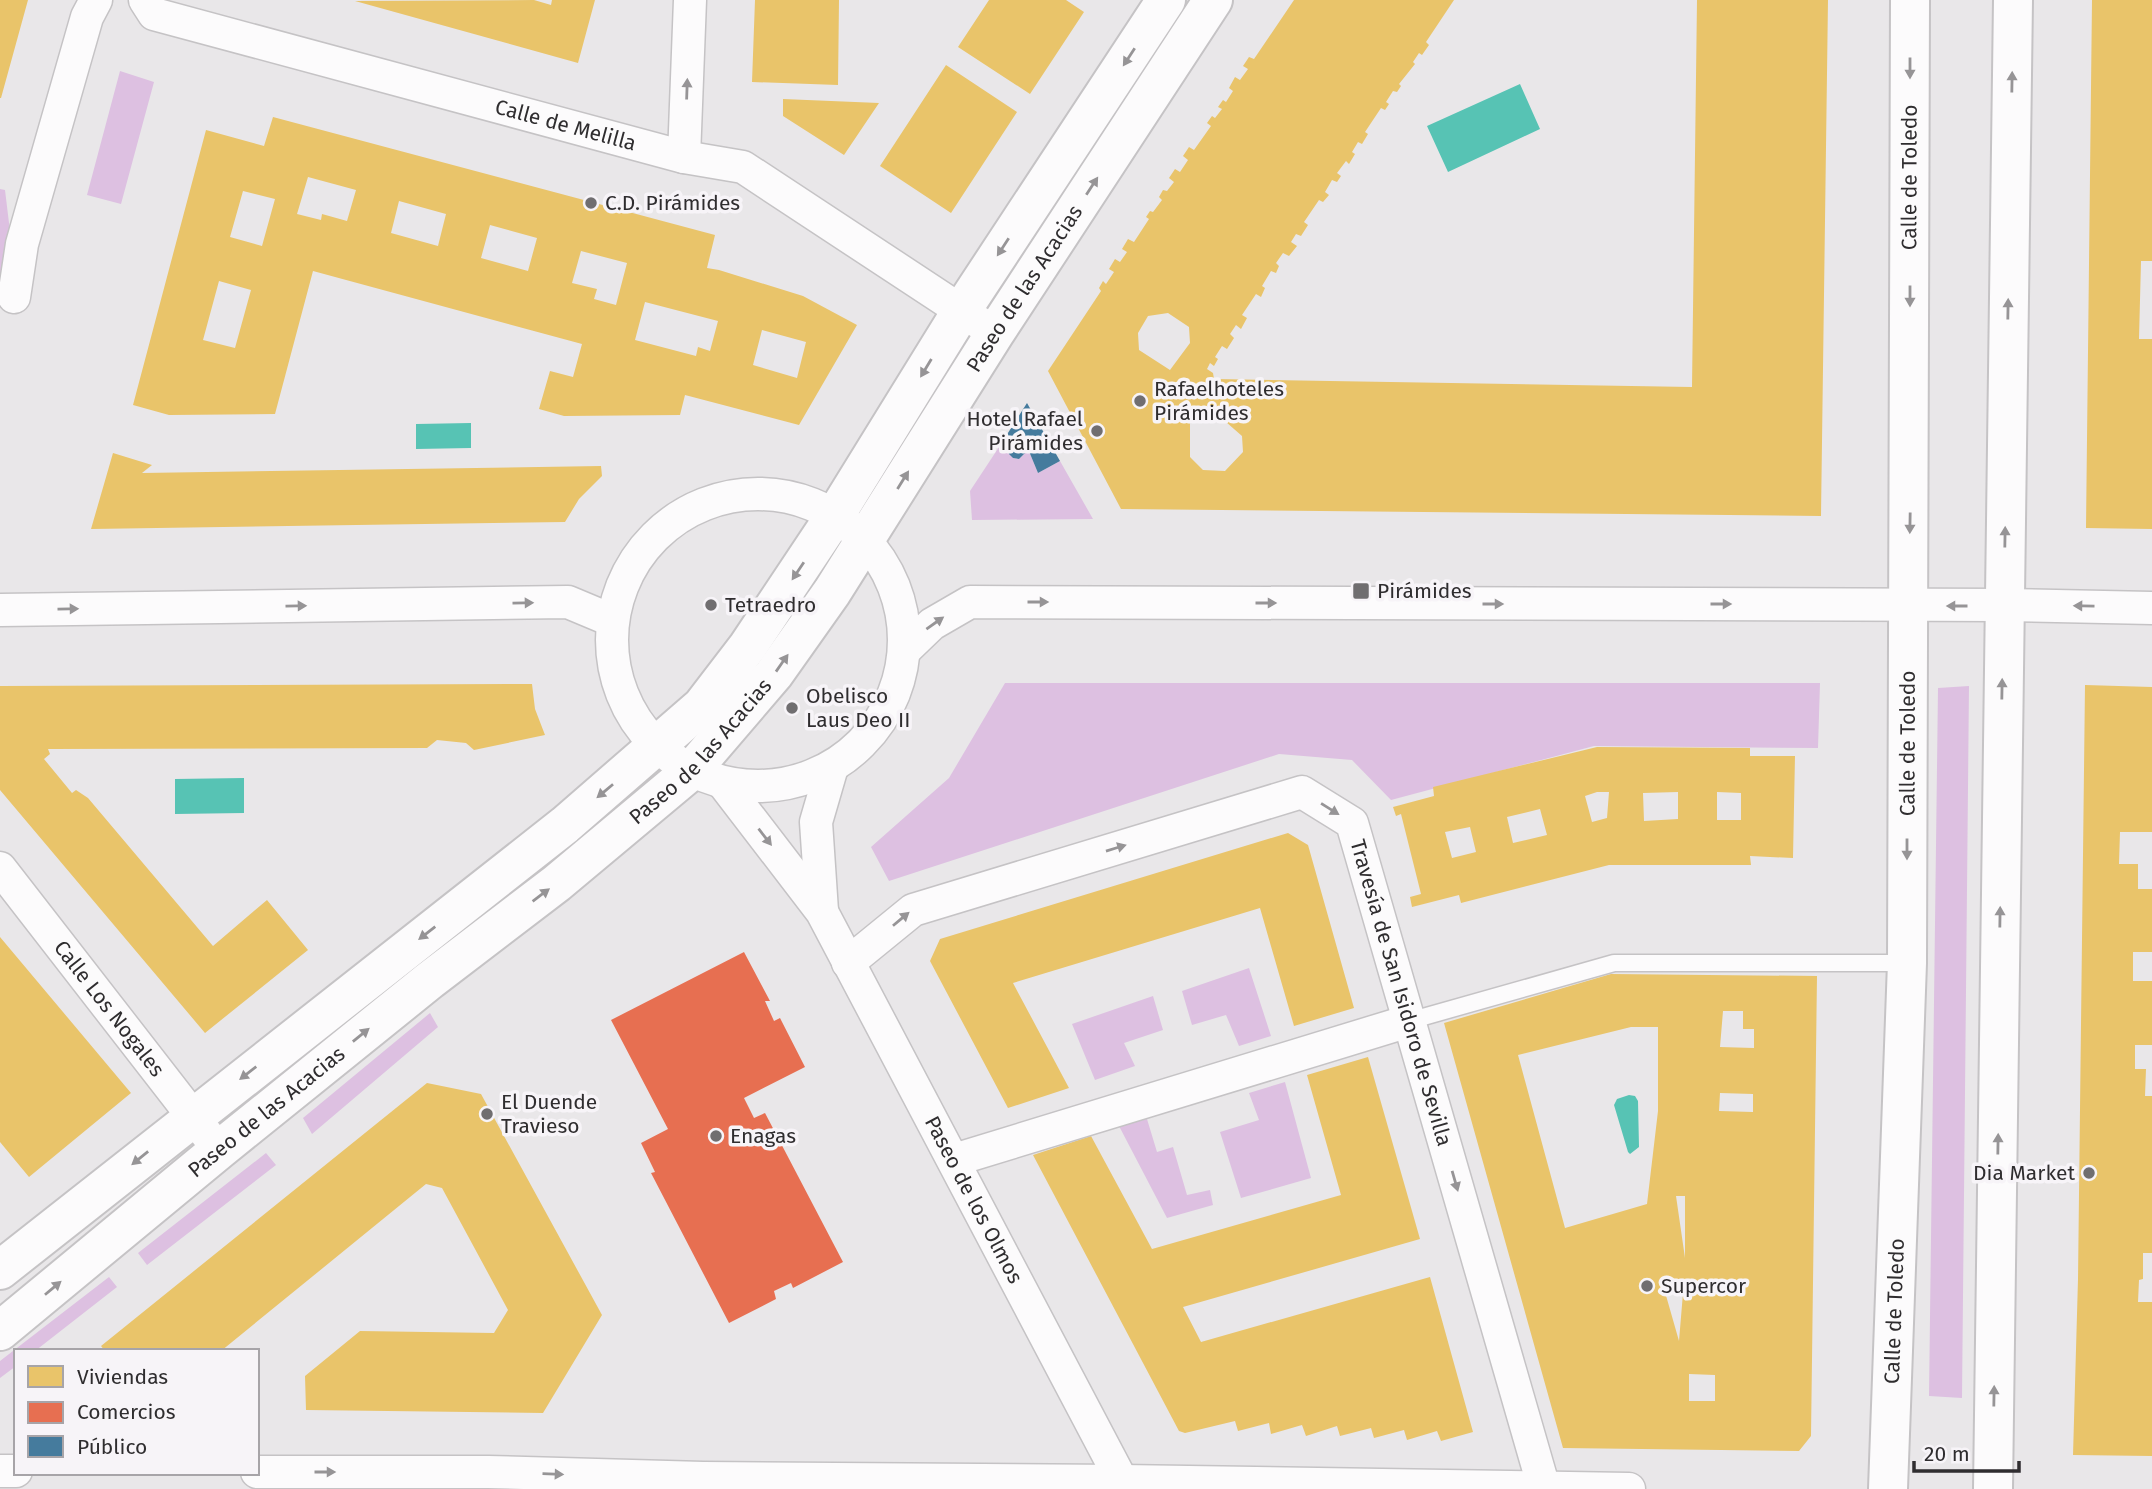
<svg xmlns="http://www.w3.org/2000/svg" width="2152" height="1489" font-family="'Fira Sans',sans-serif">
<rect width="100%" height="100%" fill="#e9e7e9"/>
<path fill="#ddc0e1" d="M120,71l34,11 -33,122 -34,-9z
M0,189l5,1 9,74 -14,44z
M1026,444l12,29 22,-12 33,58 -121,1 -2,-29 29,-44 9,3 5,8 6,1 8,-8z
M1005,683h815l-2,65 -224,-2 -203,54 -39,-40 -73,-6 -390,127 -18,-34 78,-69z
M1969,686l-7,712 -33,-2 9,-708z
M1249,968l22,68 -32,10 -13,-31 -34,10 -10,-34z
M1153,996l10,34 -39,13 11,23 -40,14 -23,-56z
M430,1013l8,14 -126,107 -9,-16z
M1285,1082l26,96 -70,20 -21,-66 39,-12 -10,-27z
M1147,1119l10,33 16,-5 14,48 23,-5 3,15 -46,13 -48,-92z
M266,1153l10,12 -129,100 -9,-12z
M109,1277l8,10 -82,64h-19v15l-16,12v-17z"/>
<path fill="#57c3b4" d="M1520,84l20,45 -92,43 -21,-46z
M471,423v25l-55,1v-25z
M244,778v35l-69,1v-35z
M1629,1095l6,1 3,5 1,46 -9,7 -2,-2 -14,-47 3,-6z"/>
<path fill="#e9c46a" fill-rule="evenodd" d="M0,0h28l-27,98h-1z
M534,0l17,5 1,-5h43l-17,63 -223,-62z
M755,0h84l-1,85 -86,-3z
M989,0h77l18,12 -54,82 -72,-47z
M1294,0h160l-28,42 3,3 -7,10 -3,-2 -6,9 2,2 -16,20 2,2 -4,6 -4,-1 -7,11 3,2 -4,6 -4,-2 -16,24 3,2 -6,10 -4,-2 -6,10 3,2 -6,10 -3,-3 -9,12 4,3 -4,6 -5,-2 -7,12 4,3 -6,7 -4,-2 -15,22 4,3 -7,11 -5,-2 -5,8 6,4 -8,10 -6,-3 -7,10 3,3 -3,7 -5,-2 -9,15 3,2 -4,9 -5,-3 -14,21 5,3 -6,11 -5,-4 -6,9 4,4 -7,11 -5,-3 -7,11 3,2 -4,7 -4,-3 -3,6 6,4 1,6 478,8 5,-387h131l-7,516 -700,-7 -73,-138 53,-80 -2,-3 4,-7 3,3 8,-12 -5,-3 6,-10 5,3 7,-10 -5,-3 6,-10 6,3 15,-23 -3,-2 4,-6 3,1 9,-12 -3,-3 4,-7 4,1 7,-9 -5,-4 6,-9 5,3 8,-12 -5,-4 6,-9 5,3 17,-24 -4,-3 5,-7 3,2 7,-9 -4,-2 5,-7 3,2 7,-11 -4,-3 6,-11 5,3 8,-11 -5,-3 6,-9 5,2zM1168,313l21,14 1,16 -20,27 -31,-20 -1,-17 10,-17zM1190,422h36l16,14 1,16 -18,19 -22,-1 -13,-13z
M2092,0h60v261h-11l-2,78h13v190l-66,-1z
M946,65l71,47 -66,101 -71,-47z
M783,99l96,4 -35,52 -61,-39z
M273,117l442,118 -8,33 12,2 84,26 54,29 -58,100 -114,-30 -5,20 -116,1 -25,-7 11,-38 23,6 9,-33 -269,-73 -38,143 -106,1 -36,-10 73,-275 58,16zM308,177l48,13 -9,31 -25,-7 -1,6 -24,-6zM243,191l32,8 -13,47 -32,-9zM399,201l47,13 -8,32 -47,-13zM490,225l47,13 -9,33 -47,-13zM581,251l46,12 -11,42 -22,-6 3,-10 -25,-6zM219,281l32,9 -16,58 -32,-8zM645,302l73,19 -8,30 -12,-4 -2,9 -61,-16zM762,330l44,12 -9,36 -44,-13z
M113,453l39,12 -10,8 459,-7 1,10 -23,23 -14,23 -474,7z
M532,684l3,25 10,26 -71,15 -8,-7 -29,-3 -10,8 -379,1 2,5 -6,5 28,34 4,-3 12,8 125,148 54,-46 41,50 -103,83 -205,-243v-104z
M2085,685l67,2v145h-32l-1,32h19v25h14v63h-19v29h19v64h-17v24h11l-1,27h7v157h-9v26l-4,1 -1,22h14v154l-79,-1 5,-176z
M1597,747l153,1v8h45l-2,102 -43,-2 1,9h-142l-148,38 -2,-8 -47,12 -2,-10 11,-3 -20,-80 -5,2 -3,-9 41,-11 -1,-9zM1597,792h12l-2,26 -15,4 -7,-26zM1678,792v27l-34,2 -1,-28zM1717,792l24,1v27h-24zM1540,809l7,26 -34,8 -6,-26zM1470,827l6,25 -24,6 -7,-26z
M1288,833l20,12 46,163 -60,18 -34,-118 -247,75 56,105 -61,20 -78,-147 10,-22z
M0,937l131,156 -102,84 -29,-35z
M1611,974l206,2 -6,460 -12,15 -236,-3 -119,-425zM1723,1011h20v18h11v19l-34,-1zM1631,1027h27v84l-11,93 -82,24 -47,-173zM1720,1093l33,1v18l-34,-1zM1676,1196h9v62zM1684,1281l-5,60 -16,-56zM1689,1374l26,1v26h-26z
M1368,1057l52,182 -237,68 18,35 229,-65 43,155 -32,9 -4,-10 -30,9 -3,-10 -30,8 -3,-10 -31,8 -3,-10 -31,10 -4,-11 -31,9 -2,-11 -31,8 -3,-10 -50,12 -6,-2 -146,-276 58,-19 61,113 189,-54 -34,-120z
M427,1083l54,11 121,221 -59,98 -237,-3 -1,-34 55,-45 134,2 14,-23 -66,-122 -16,-4 -205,167h-116l-4,-5z"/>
<path fill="#e76f51" d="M744,952l26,49h-5l9,20 6,-3 25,49 -61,31 10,20 11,-5 78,149 -50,26 -2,-5 -17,8 2,8 -47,24 -78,-150 4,-1 -14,-29 27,-14 -57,-109z"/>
<path fill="#457b9d" d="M1027,403l33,58 -22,12 -12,-29 1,7 -8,8 -6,-1 -4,-4 -1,-4 -9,-3z"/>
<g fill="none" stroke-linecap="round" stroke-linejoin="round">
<g stroke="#c5c3c5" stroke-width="19">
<path id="lane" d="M1409,1021l205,-58h293"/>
</g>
<g stroke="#c5c3c5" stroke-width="35">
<g id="street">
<path id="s1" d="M145,0l9,14 530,143 59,10 252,166"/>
<path d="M684,157l6,-157"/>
<path d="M14,297l8,-53 65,-227 9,-17"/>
<circle cx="758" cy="640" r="146"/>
<path d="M0,610l568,-8 43,18"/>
<path d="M905,650l27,-26 38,-22 1034,3 148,3"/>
<path id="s2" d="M723,783l99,129 304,577"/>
<path id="s3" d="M0,868l219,282"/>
<path d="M822,911l-6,-89 16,-55"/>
<path id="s4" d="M848,963l65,-53 389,-118 50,31 192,665"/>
<path d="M954,1160l455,-139"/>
<path d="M0,1471h16"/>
<path d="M257,1472h231l215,6 419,3 507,8"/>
</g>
</g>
<g stroke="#c5c3c5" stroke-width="42">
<g id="secondary">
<path d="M0,1270l565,-445 137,-119 46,-60 88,-132 126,-204 204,-310"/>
<path id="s5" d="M0,1331l219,-181 211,-170 127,-97 134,-112 83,-97 58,-82 163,-259 218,-333"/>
</g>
</g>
<g stroke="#c5c3c5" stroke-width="42">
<g id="primary">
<path id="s6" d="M1888,1489l19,-526 3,-963"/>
<path d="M1993,1489l20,-1489"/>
</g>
</g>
<use href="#lane" stroke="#fcfbfc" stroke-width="16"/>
<use href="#street" stroke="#fcfbfc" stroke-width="32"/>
<use href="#secondary" stroke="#fcfbfc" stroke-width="38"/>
<use href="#primary" stroke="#fcfbfc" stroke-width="38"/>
</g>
<defs><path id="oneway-solid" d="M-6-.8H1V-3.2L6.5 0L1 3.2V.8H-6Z" transform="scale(1.75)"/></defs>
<g fill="#969496">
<use href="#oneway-solid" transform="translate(1129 57) rotate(123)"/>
<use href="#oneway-solid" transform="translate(1910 68) rotate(90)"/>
<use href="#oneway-solid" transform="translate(2012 82) rotate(-89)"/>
<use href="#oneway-solid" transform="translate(687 89) rotate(-88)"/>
<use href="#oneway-solid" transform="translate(1092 186) rotate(-57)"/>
<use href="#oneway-solid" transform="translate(1003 247) rotate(123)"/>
<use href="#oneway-solid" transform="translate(1910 296) rotate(90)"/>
<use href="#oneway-solid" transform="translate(2008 309) rotate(-89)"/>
<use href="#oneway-solid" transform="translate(926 368) rotate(121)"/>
<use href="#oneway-solid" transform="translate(903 480) rotate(-58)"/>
<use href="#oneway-solid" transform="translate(1910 523) rotate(91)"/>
<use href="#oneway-solid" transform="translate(2005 537) rotate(-89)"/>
<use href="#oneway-solid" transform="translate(798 571) rotate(124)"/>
<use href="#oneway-solid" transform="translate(1038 602)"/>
<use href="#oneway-solid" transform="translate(523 603) rotate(-1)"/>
<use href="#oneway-solid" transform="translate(1266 603)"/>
<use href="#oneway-solid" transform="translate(1493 604)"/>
<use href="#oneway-solid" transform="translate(1721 604)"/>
<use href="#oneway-solid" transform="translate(296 606) rotate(-1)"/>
<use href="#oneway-solid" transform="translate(1957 606) rotate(-180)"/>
<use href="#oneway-solid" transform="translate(2084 606) rotate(-179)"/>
<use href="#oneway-solid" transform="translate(68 609) rotate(-1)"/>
<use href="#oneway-solid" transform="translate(935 623) rotate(-35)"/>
<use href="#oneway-solid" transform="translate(782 663) rotate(-55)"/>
<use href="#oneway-solid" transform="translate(2002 689) rotate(-89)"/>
<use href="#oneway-solid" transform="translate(605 791) rotate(140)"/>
<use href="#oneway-solid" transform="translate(1330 809) rotate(32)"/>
<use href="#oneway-solid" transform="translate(765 837) rotate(52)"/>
<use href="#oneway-solid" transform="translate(1116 848) rotate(-17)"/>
<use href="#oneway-solid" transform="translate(1907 849) rotate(90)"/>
<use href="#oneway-solid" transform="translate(541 895) rotate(-37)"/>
<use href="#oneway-solid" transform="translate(2000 917) rotate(-89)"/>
<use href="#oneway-solid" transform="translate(901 919) rotate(-40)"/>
<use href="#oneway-solid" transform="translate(427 933) rotate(142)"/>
<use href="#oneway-solid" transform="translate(361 1035) rotate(-39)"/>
<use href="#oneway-solid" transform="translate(248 1073) rotate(142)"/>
<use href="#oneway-solid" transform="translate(1998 1144) rotate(-89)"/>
<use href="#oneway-solid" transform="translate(140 1158) rotate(141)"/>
<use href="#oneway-solid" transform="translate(1455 1181) rotate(74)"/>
<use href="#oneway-solid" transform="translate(53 1288) rotate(-40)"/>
<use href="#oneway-solid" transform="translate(1994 1396) rotate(-89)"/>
<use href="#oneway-solid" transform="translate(325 1472)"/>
<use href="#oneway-solid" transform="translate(553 1474) rotate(2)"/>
</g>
<g fill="#706e70" stroke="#f7f4f8" stroke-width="2.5">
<circle cx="591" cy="203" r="7"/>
<circle cx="1140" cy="401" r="7"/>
<circle cx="1097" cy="431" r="7"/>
<rect x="1352" y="582" width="18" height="18" rx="3.5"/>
<circle cx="711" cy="605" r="7"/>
<circle cx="792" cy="708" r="7"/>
<circle cx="487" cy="1114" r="7"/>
<circle cx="716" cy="1136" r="7"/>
<circle cx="2089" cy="1173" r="7"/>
<circle cx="1647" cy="1286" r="7"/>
</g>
<g text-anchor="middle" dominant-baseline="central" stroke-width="7" stroke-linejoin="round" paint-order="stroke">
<g font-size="21" fill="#2f2d2f" stroke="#f7f4f8">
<text stroke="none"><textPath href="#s1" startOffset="443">Calle de Melilla</textPath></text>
<text stroke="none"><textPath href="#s6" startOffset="1312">Calle de Toledo</textPath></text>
<text stroke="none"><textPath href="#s5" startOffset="1477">Paseo de las Acacias</textPath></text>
<text stroke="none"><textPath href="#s6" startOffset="746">Calle de Toledo</textPath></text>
<text stroke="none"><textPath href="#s5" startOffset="910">Paseo de las Acacias</textPath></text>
<text stroke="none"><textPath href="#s4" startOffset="726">Travesía de San Isidoro de Sevilla</textPath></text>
<text stroke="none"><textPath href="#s3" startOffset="178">Calle Los Nogales</textPath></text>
<text stroke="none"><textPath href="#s5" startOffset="345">Paseo de las Acacias</textPath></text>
<text stroke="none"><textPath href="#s2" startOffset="488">Paseo de los Olmos</textPath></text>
<text stroke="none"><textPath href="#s6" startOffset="178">Calle de Toledo</textPath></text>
</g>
<g font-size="21" fill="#2f2d2f" stroke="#f7f4f8" text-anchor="start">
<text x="605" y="203">C.D. Pirámides</text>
<text x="1154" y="389">Rafaelhoteles<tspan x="1154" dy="24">Pirámides</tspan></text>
<text x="1083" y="419" text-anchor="end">Hotel Rafael<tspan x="1083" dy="24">Pirámides</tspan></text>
<text x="1377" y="591">Pirámides</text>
<text x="725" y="605">Tetraedro</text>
<text x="806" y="696">Obelisco<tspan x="806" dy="24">Laus Deo II</tspan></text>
<text x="501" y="1102">El Duende<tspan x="501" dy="24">Travieso</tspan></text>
<text x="730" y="1136">Enagas</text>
<text x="2075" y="1173" text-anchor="end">Dia Market</text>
<text x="1661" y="1286">Supercor</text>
</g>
</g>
<rect x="14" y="1349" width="245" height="126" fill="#f7f4f8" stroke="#a7a4a8" stroke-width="2"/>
<rect x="28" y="1366" width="35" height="21" fill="#e9c46a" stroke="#a7a4a8" stroke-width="2"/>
<text x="77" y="1384" font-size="21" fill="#2f2d2f">Viviendas</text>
<rect x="28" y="1402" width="35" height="21" fill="#e76f51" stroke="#a7a4a8" stroke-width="2"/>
<text x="77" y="1419" font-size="21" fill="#2f2d2f">Comercios</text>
<rect x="28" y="1436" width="35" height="21" fill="#457b9d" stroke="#a7a4a8" stroke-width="2"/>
<text x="77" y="1454" font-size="21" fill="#2f2d2f">Público</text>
<path d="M1914 1461v10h105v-10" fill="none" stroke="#2f2d2f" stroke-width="3.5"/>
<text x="1924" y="1461" font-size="21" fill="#2f2d2f" stroke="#f7f4f8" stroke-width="5" paint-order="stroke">20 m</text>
</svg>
